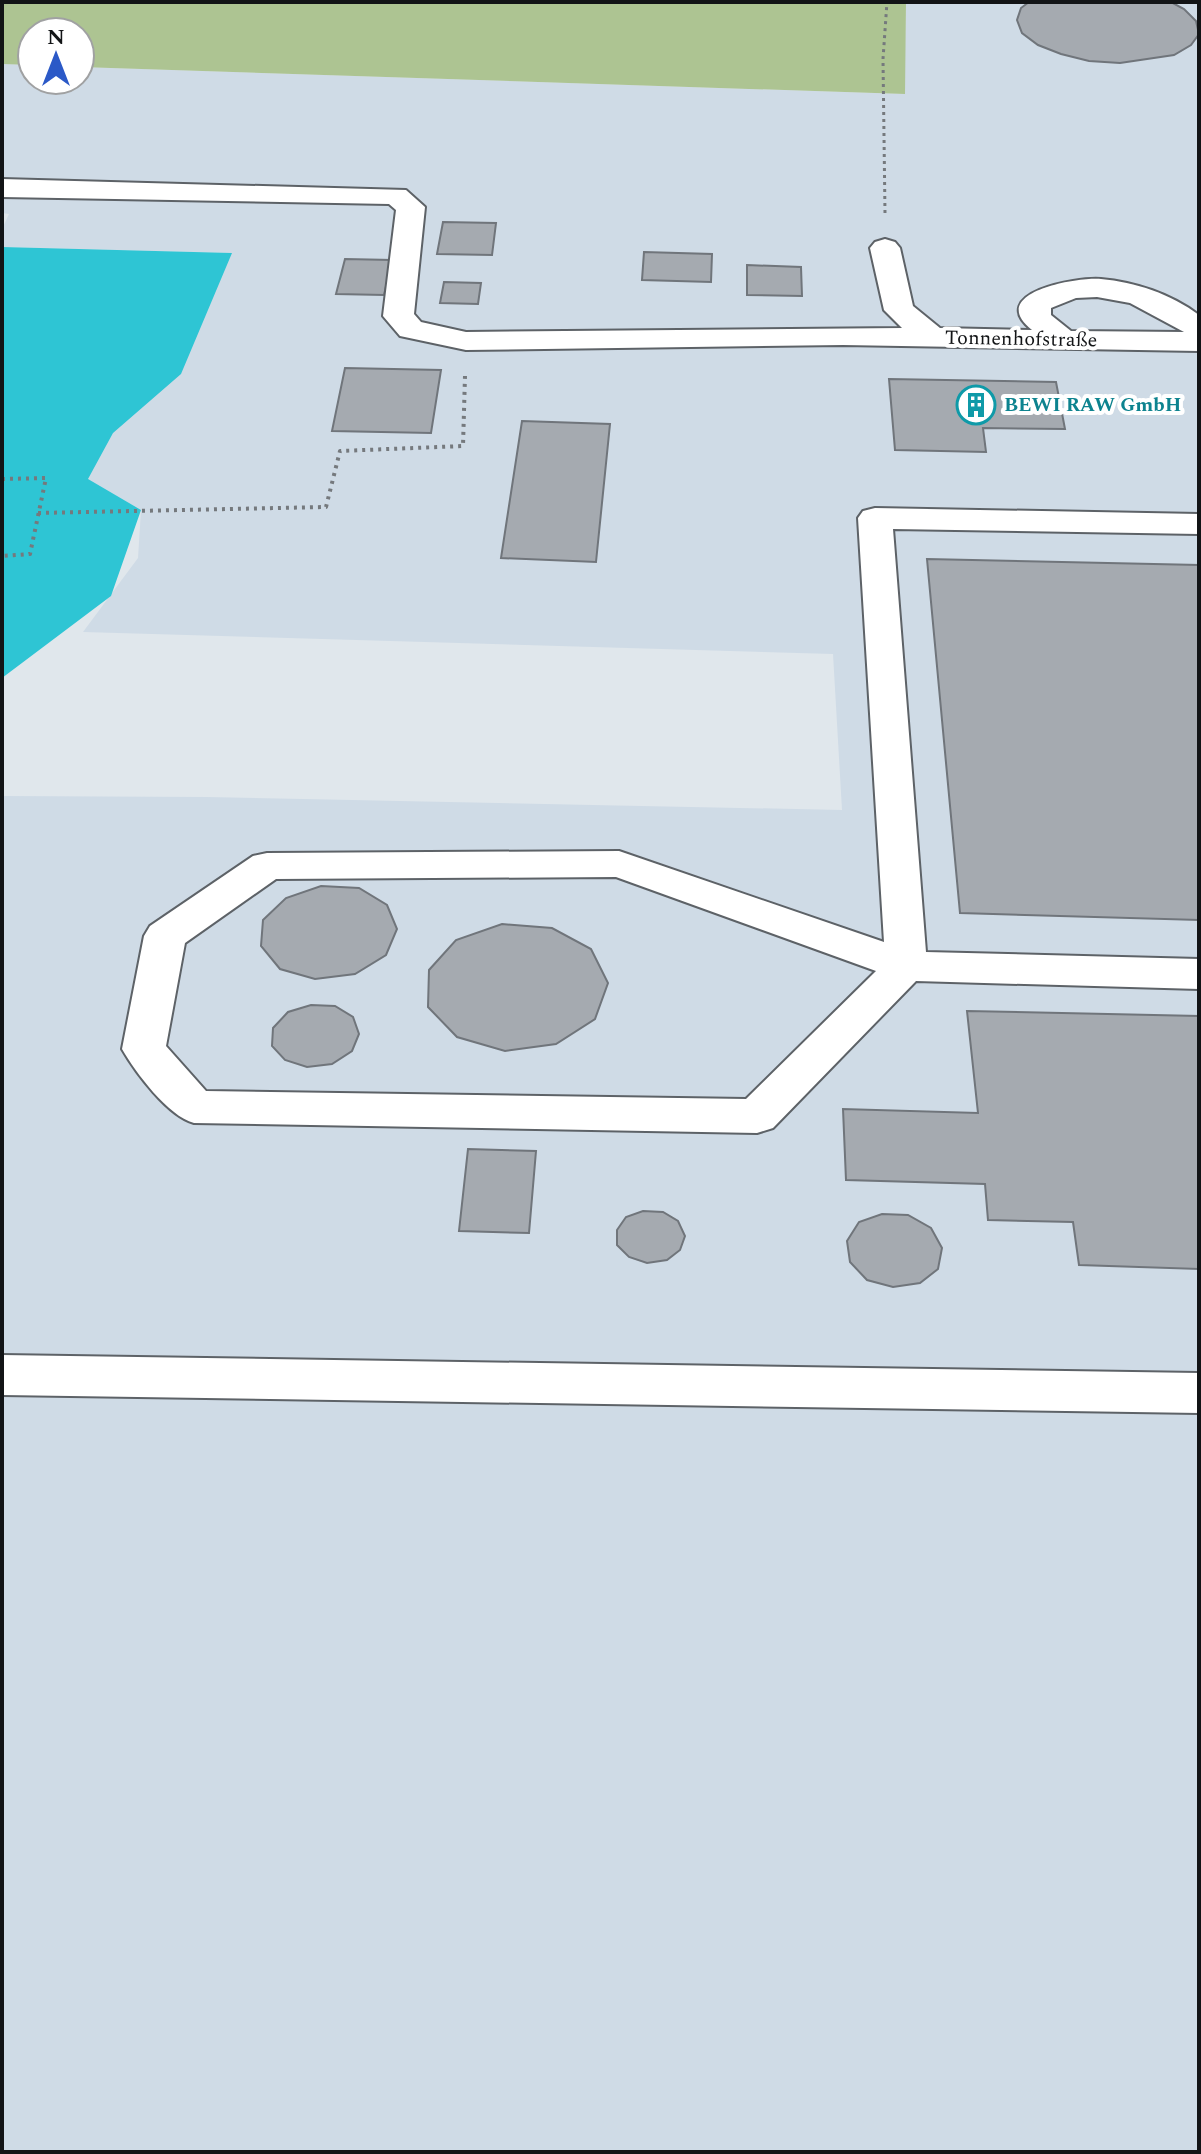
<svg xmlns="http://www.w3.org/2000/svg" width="1201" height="2154" font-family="Spectral,serif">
<rect width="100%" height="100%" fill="#e0e7ec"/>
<path fill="#cfdbe6" d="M906,2h293v2150h-1197v-1356l205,1 635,13 -9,-156 -750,-22 55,-74 3,-48 -53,-30 13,-54 130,-173 -229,-6v-18l7,-15 -7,-1v-149l30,1v15h48v-13l824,27z"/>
<path fill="#adc492" d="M2,2h904l-1,92 -825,-27v-35h-48v33l-30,-1z"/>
<path fill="#2ec5d4" d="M2,247l230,6 -51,121 -68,59 -25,46 53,31 -30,86 -109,82z"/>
<path fill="#a5aab0" stroke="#70757b" stroke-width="2" d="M1029,2h142l13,7 12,12 3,13 -8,11 -17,10 -54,8 -31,-2 -28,-7 -23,-9 -16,-12 -5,-13 4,-12z
M443,222l53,1 -4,32 -55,-1z
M644,252l68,2 -1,28 -69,-2z
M345,259l47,1 -8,35 -48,-1z
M747,265l54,2 1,29 -55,-1z
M444,282l37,1 -3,21 -38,-1z
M345,368l96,2 -10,63 -99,-2z
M889,379l167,3 9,47 -82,-1 3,24 -91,-2z
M522,421l88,3 -14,138 -95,-4z
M927,559l272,6v355l-239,-7z
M321,886l38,2 28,17 10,24 -11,26 -31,19 -40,5 -35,-10 -19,-23 2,-26 23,-22z
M502,924l50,4 39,21 17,34 -13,36 -39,25 -51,7 -48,-14 -29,-30 1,-37 27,-30z
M311,1005l24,1 18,11 6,17 -7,17 -20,13 -25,3 -22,-7 -13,-14 1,-18 15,-16z
M967,1011l232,5v253l-120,-4 -6,-43 -85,-2 -3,-36 -139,-4 -3,-71 135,4z
M468,1149l68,2 -7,82 -70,-2z
M643,1211l20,1 15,9 7,15 -5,14 -13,10 -20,3 -18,-6 -12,-12v-15l9,-13z
M882,1214l26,1 23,13 11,20 -4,21 -18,14 -27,4 -26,-7 -17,-18 -3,-21 12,-19z"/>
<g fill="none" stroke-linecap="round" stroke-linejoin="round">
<g stroke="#5d6267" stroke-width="4">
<path id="minor" d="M2,179l404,11 19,17 -11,107 7,8 45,10 436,-4 -18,-18 -14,-62 5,-6 10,-3 10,3 5,6 13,58 27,22 92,2c-47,-37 44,-53 69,-51 34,3 70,15 98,36v36l-356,-6 -377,5 -66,-14 -17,-20 13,-106 -7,-6 -387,-7zM1097,297l33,6 54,29 -113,-1 -20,-16v-7l25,-10z
M875,508l324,6v20l-306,-5 33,423 273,7v30l-283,-8 -143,147 -16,5 -563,-10c-26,-7 -58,-50 -72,-74l22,-113 6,-10 103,-70 14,-3 352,-2 265,91 -26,-424 5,-7zM616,877l260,94 -130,128 -540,-8 -40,-45 19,-103 91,-64z
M2,1355l1197,18v40l-1197,-18z"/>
</g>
<path stroke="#75797d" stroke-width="3" stroke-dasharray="3 4" stroke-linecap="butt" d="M885,213l-2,-154 4,-57"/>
<path stroke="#75797d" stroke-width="4" stroke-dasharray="3 5" stroke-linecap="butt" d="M2,479l44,-1 -16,76 -28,2
M38,513l288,-6 14,-56 123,-5 2,-70"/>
<use href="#minor" fill="#fff" fill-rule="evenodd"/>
</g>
<defs>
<g id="building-ring" transform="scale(2)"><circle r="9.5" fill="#fff" stroke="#0f9aa8" stroke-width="1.5"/><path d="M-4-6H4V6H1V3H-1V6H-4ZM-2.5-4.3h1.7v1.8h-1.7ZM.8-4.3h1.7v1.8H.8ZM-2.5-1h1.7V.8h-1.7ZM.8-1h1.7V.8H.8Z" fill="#0f9aa8"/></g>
</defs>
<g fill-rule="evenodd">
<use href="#building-ring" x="976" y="405"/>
</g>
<g text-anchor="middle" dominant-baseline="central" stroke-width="8" stroke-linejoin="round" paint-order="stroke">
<g font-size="20" fill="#121416" stroke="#fff">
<text transform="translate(1021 339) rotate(1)">Tonnenhofstraße</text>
</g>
<g font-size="20" font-weight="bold" fill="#0d838f" stroke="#fff" text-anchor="start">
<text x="1004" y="405">BEWI RAW GmbH</text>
</g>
</g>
<rect width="1201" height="2154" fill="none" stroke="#121416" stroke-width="8"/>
<g transform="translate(56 56)"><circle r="38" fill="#ffffff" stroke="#a0a1a2" stroke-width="2"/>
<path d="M0-6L14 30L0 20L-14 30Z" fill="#2b59c7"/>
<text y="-12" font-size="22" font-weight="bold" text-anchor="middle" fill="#121416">N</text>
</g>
</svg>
